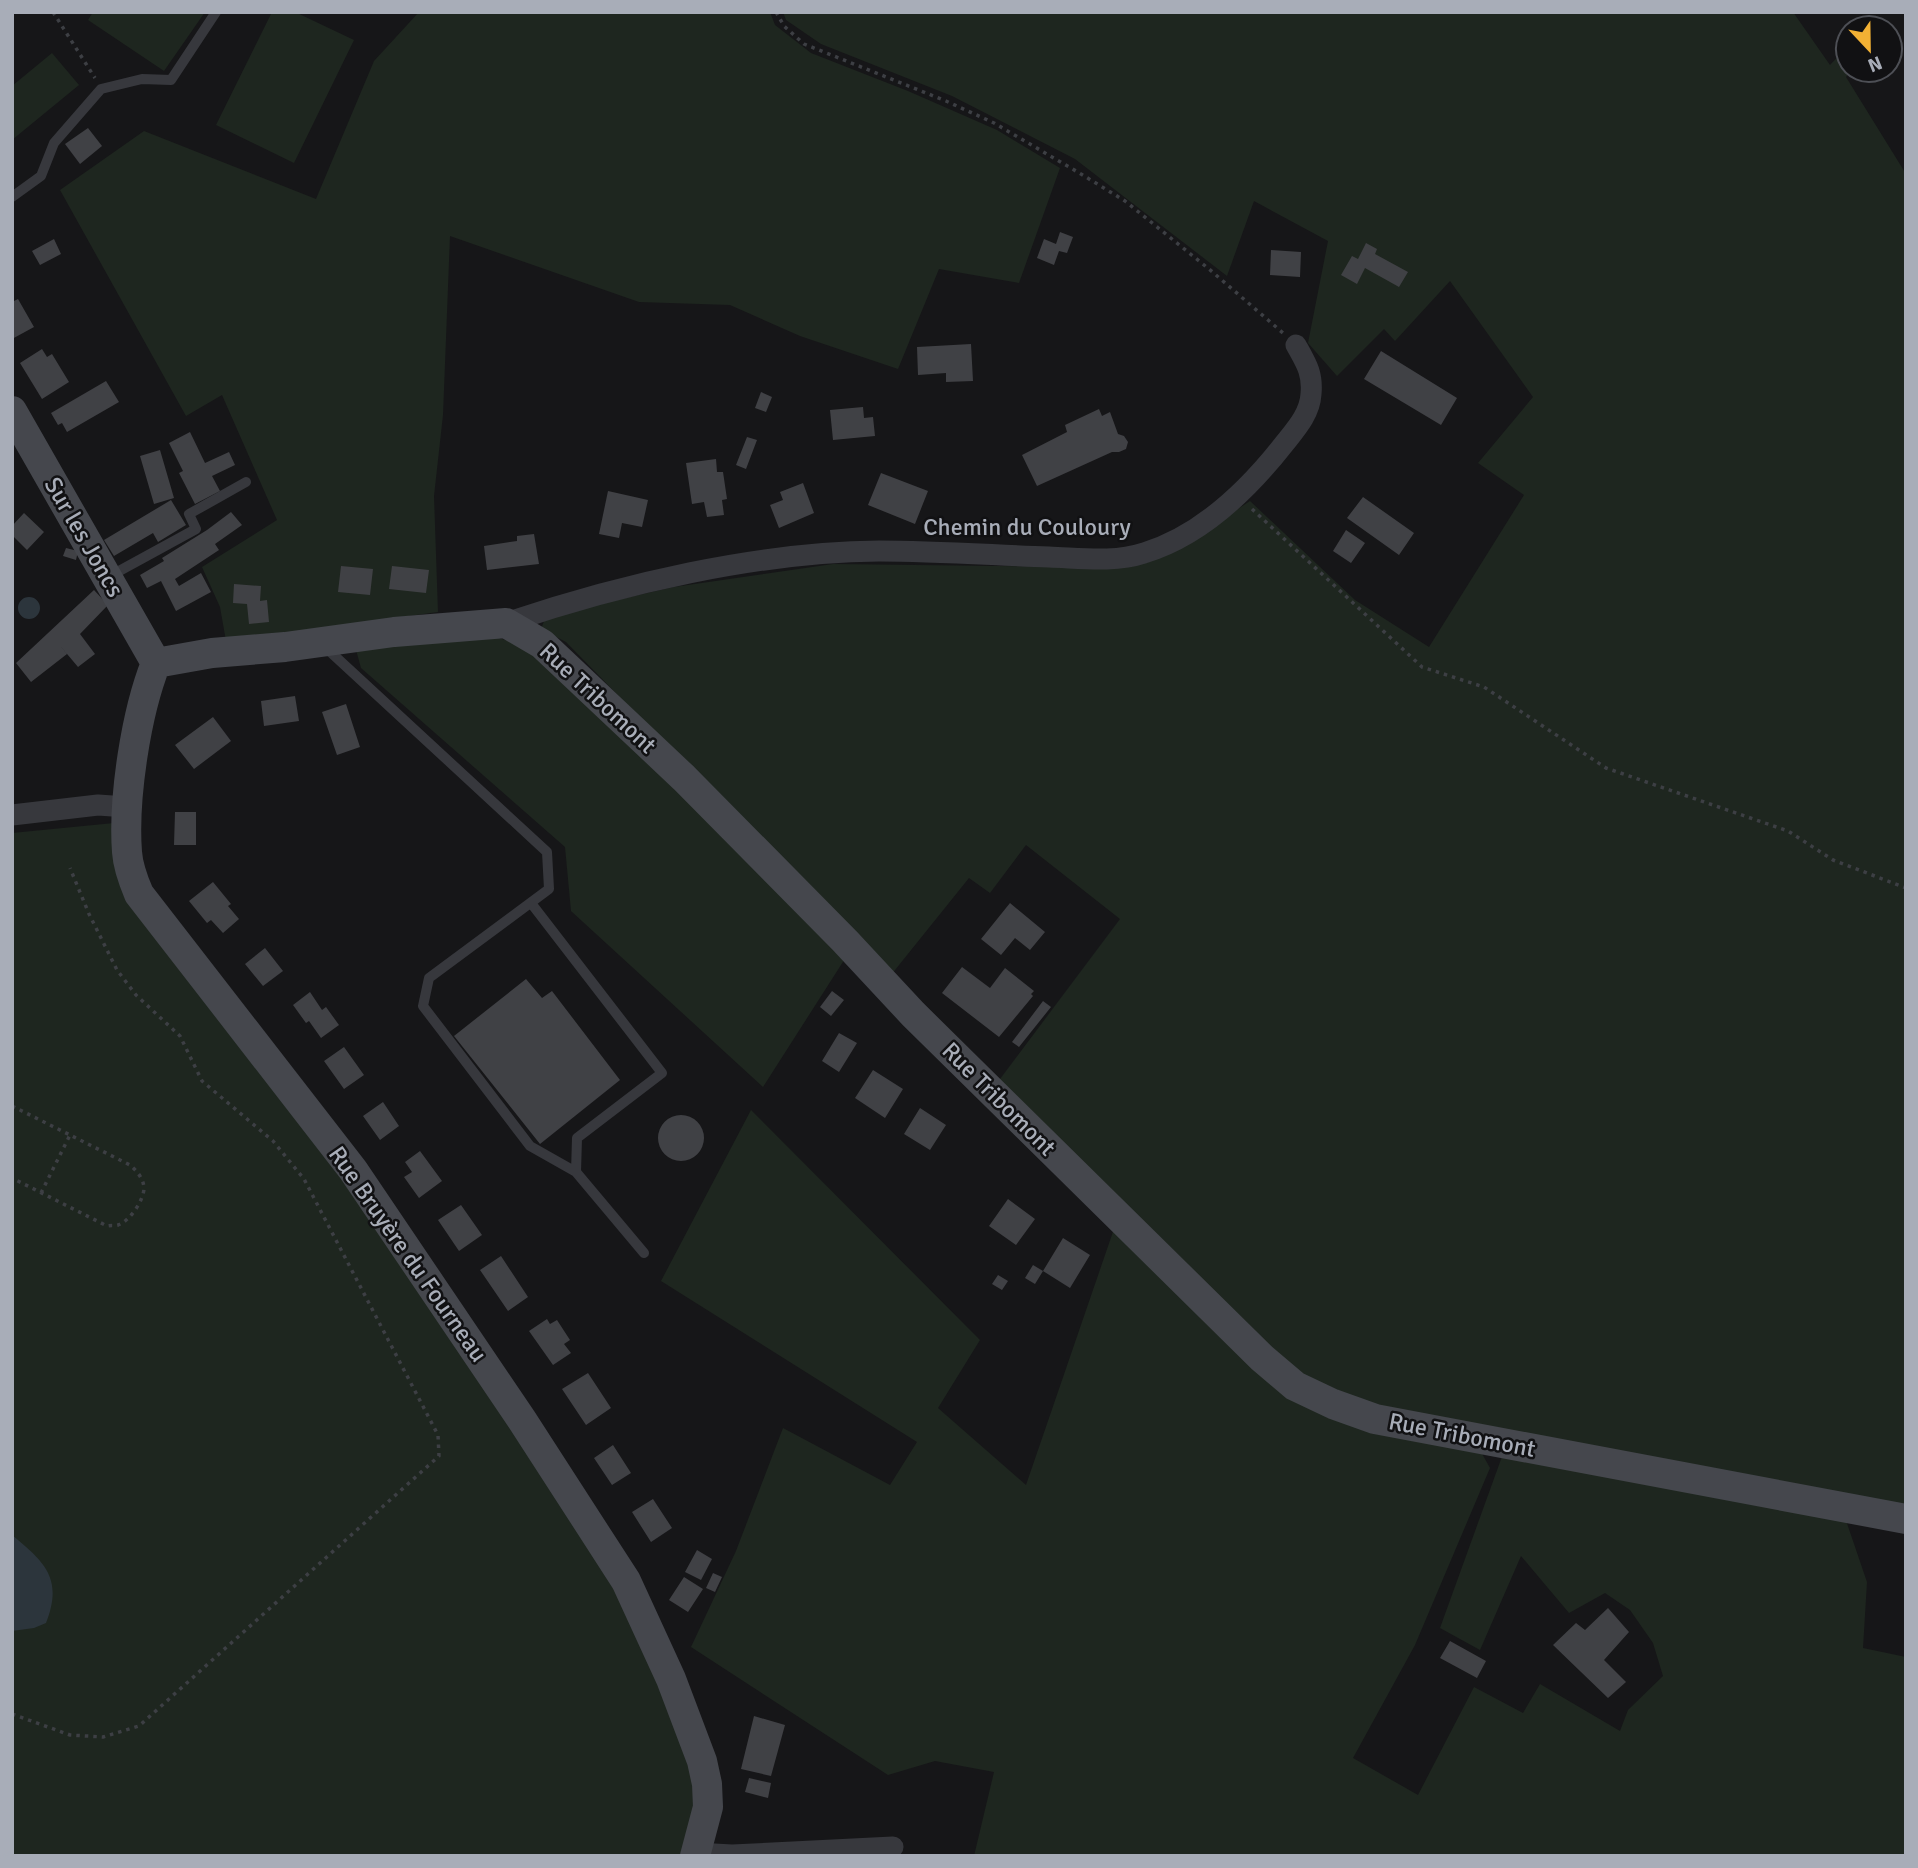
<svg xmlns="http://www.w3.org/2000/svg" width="1918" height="1868" font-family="Signika,sans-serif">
<rect width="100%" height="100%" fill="#161618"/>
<path fill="#1e261f" d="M93,12h112l-41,59 -76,-51z
M272,12h23l59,28 -60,123 -78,-38z
M419,12h351l5,13 36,28 97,38 89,39 63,38 -41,115 -80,-14 -41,100 -98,-33 -70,-31 -91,-3 -189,-66 -7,179 -9,81 4,116 -212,29 -6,-34 -18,-40 75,-47 -55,-125 -36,21 -126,-226 84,-59 172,68 58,-138z
M783,12h1010l37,53 18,-19v24h4l-6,7 60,97v1333l-69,-13 30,88 -4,66 43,9v199h-932l20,-84 -59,-11 -47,14 -197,-128 45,-96 47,-123 107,57 27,-43 -256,-161 90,-171 229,230 -42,68 88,77 90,-262 153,158 211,69 10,18 -75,177 -62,113 65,37 56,-108 49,26 17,-29 80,47 8,-21 35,-34 -10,-33 -23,-33 -25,-17 -36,20 -48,-57 -41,94 -40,-22 64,-177 -139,-41 -79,-43 -289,-284 123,-164 -94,-74 -36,48 -21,-15 -78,97 -325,-333 -25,-13 5,-13 128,-29 159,-23 249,3 127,-39 41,-27 105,99 74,47 95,-152 -46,-32 55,-66 -83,-116 -55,60 -11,-12 -47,47 -29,-33 20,-102 -74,-40 -27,75 -152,-117 -123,-63 -131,-52 -35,-24z
M52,53l27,32 -67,55v-54z
M477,632l60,17 311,305 -85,133 -192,-176 -6,-64 -204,-179 -6,-22z
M114,823l6,51 263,359 244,374 60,145 9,52 -11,52h-673v-1023z"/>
<path fill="#2c353c" d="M18 608a11 11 0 1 1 22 0a11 11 0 1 1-22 0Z
M12,1535c34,28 51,44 34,88l-12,5 -22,3z"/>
<path fill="#404145" d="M88,128l14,18 -22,18 -15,-20z
M1060,232l13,5 -6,16 -8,-2 -5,14 -17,-7 7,-19 12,5z
M54,239l7,15 -21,11 -8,-14z
M1366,243l11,6 -2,5 33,18 -9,15 -34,-19 -8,16 -16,-9 11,-19 6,3z
M1271,250l30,2 -1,25 -30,-2z
M18,299l16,28 -22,12v-37z
M971,344l2,37 -27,1v-9l-28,2 -1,-28z
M42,349l5,8 5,-3 17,28 -27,17 -22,-36z
M1381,351l76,47 -16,27 -77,-46z
M106,381l13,21 -52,30 -5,-9 -4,2 -7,-12z
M761,392l11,5 -6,15 -11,-4z
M863,407l1,11 9,-1 2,19 -42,4 -3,-30z
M1099,409l3,7 8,-4 8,22 6,2 4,6 -2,7 -7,3h-7l-75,34 -15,-31 45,-23 -2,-7z
M190,432l15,31 24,-11 6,13 -23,11 8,15 -25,13 -16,-31 4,-2 -14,-28z
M747,437l10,3 -11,29 -10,-4z
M160,450l14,48 -20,6 -14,-48z
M716,459l1,13h6l4,27 -5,1 2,15 -17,2 -3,-15 -12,2 -6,-41z
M881,473l47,18 -13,33 -47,-19z
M803,483l11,30 -35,15 -9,-23 13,-5 -3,-8z
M608,491l40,9 -6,27 -20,-4 -3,15 -20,-4z
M1363,497l51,36 -15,22 -52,-37z
M171,500l15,25 -28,17 -5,-9 -39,23 -10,-16z
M231,512l11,13 -27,19 4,6 -44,29 4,7 22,-13 10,19 -35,19 -15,-30 -14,7 -7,-13 24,-14 -2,-3 45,-28z
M24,513l20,19 -17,18 -15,-15v-9z
M1346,530l19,13 -14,20 -18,-12z
M534,534l5,30 -52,6 -3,-24 33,-5v-5z
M66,548l12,3 -2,9 -13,-4z
M341,566l32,3 -3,26 -32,-3z
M392,566l37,4 -3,23 -37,-4z
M234,584l27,2 -1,15 7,-1 2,22 -20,2 -2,-20 -14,-1z
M94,590l14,15 -28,29 15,20 -17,13 -21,-25 10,12 -36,28 -15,-19z
M295,696l4,25 -35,5 -3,-25z
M346,704l14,43 -23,8 -15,-43z
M213,717l18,24 -37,28 -19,-24z
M175,812h21v33h-22z
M213,882l18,22 -3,2 11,13 -16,14 -12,-13 -4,3 -18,-22z
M1010,903l35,29 -15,18 -15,-12 -14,17 -20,-16z
M265,948l18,23 -20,15 -18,-22z
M962,967l28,21 15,-20 29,23 -3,3 2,2 -34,41 -57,-44z
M526,979l16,19 10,-7 68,89 -80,64 -86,-108z
M832,991l12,9 -13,16 -11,-9z
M310,992l12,18 4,-3 13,18 -18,13 -12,-17 -3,2 -13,-18z
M1043,1001l8,6 -32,40 -7,-5z
M839,1033l18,10 -18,29 -17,-11z
M344,1047l20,28 -20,14 -20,-28z
M873,1070l30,19 -18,29 -30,-20z
M383,1102l16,24 -19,14 -17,-24z
M920,1108l26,17 -16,25 -26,-16z
M658 1138a23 23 0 1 1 46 0a23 23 0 1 1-46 0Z
M420,1151l22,30 -23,17 -15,-21 8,-5 -7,-10z
M1008,1199l27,20 -19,26 -27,-19z
M461,1205l21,30 -23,16 -21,-31z
M1063,1238l27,17 -20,33 -27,-17z
M501,1256l27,41 -20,14 -28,-41z
M1033,1265l10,6 -8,13 -10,-6z
M998,1275l10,6 -6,9 -10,-6z
M547,1319l3,5 7,-4 13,20 -6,4 7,9 -18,12 -24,-34z
M588,1373l23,35 -25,17 -24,-36z
M613,1445l18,28 -19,12 -18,-27z
M653,1499l19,29 -21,14 -19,-30z
M697,1550l15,9 -11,21 -16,-8z
M713,1573l9,4 -7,15 -9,-4z
M684,1577l19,12 -15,23 -19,-12z
M1608,1608l21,24 -25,28 22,22 -18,16 -55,-53 23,-22 9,7z
M1450,1641l36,20 -9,17 -37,-20z
M754,1716l31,9 -14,51 -30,-7z
M749,1778l22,5 -3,15 -23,-6z"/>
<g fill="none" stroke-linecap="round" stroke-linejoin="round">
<path stroke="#3d3f44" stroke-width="3.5" stroke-dasharray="3.5 5" stroke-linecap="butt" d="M53,12l42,66
M776,12l8,14 20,18 142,57 48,22 87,51 44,27 84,68 74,64
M1252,509l170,158 62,20 122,81 182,63 45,29 73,28
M12,1106l118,59c7,6 14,14 14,24 -1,12 -14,32 -26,36 -3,1 -7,0 -11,1l-95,-48
M41,1193l29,-58
M12,1714l58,21 33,2 36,-11 300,-270 -1,-21 -134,-256 -31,-38 -71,-60 -22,-45 -44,-41 -19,-25 -28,-56 -19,-46"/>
<path stroke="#37383d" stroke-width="10" d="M12,197l29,-21 13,-33 47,-54 41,-10 29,1 45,-68
M110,576l86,-47 -7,-15 57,-32
M325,647l222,205 2,37 -120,89 -6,28 107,140 46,26 68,81
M531,903l131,170 -85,65 -1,34"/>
<path stroke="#37383d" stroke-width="21" d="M506,623c115,-39 252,-71 373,-72 57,0 113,4 170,6 31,1 65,6 95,-4 56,-17 104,-63 140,-109 11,-14 26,-30 27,-50 2,-21 -5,-31 -15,-49
M12,815l86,-10 29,2
M696,1853l36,2 161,-8"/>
<path stroke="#45474d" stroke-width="30" d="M12,411l144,252
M156,663l56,-10 73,-6 109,-15 112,-9 36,21 142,134 161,163 68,73 349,344 33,28 38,18 42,15 531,100
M156,663c-20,50 -33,135 -29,189 1,15 6,28 12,42l214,276 169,250 104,161 45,98 31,82 5,23 1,23 -13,49"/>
</g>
<g text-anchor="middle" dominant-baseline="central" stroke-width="5" stroke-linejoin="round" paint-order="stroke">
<g font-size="24" fill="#a8adb8" stroke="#111113">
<text x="1027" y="527">Chemin du Couloury</text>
<text transform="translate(84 537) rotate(60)">Sur les Joncs</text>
<text transform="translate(598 698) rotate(43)">Rue Tribomont</text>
<text transform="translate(999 1099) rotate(45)">Rue Tribomont</text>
<text transform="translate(408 1254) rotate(55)">Rue Bruyère du Fourneau</text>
<text transform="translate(1462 1435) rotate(11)">Rue Tribomont</text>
</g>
</g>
<rect width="1918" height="1868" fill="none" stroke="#a8adb8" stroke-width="28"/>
<g transform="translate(1869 49) rotate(158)"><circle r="33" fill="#111113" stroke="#4d4f55" stroke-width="2"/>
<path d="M0-5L12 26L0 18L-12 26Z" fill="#f2b134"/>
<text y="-10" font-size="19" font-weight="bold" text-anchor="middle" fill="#a8adb8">N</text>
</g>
</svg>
